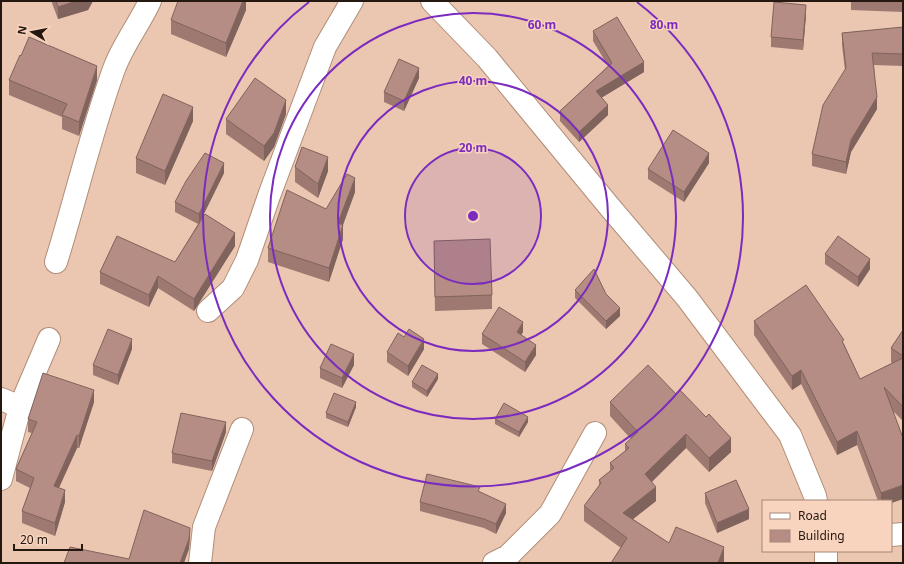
<svg xmlns="http://www.w3.org/2000/svg" width="904" height="564" font-family="'Noto Sans',sans-serif">
<rect width="100%" height="100%" fill="#ebc6b0"/>
<g fill="none" stroke-linecap="round" stroke-linejoin="round">
<g stroke="#b08e79" stroke-width="24">
<path id="street" d="M56,262c20,-64 35,-130 58,-193 8,-23 26,-46 36,-68
M208,311l25,-23 14,-28 23,-67 55,-146 27,-46
M1,399l19,8
M1,479l19,-72 29,-68
M891,535l12,-1
M200,563l4,-36 38,-98
M494,563l14,-7 42,-42 45,-81"/>
</g>
<g stroke="#b08e79" stroke-width="24">
<path id="secondary" d="M432,1l55,57 121,147 79,93 103,137 25,61 1,5
M826,551v12"/>
</g>
<use href="#street" stroke="#fff" stroke-width="22"/>
<use href="#secondary" stroke="#fff" stroke-width="22"/>
</g>
<path fill="#9d7972" d="M52,1h41l-5,9 -30,9 -6,-16z
M246,1v9l-20,47 -55,-23v-14z
M851,1h52v11l-52,-2z
M806,15l-3,35 -32,-3v-10z
M903,27v39l-29,-1 3,44 -26,43 -5,22 -34,-8v-12l33,-84 -3,-25v-12z
M593,31l51,41 -43,26 7,17 -29,27 -19,-21v-10l48,-45 -15,-25z
M21,56l76,24 -18,56 -17,-7v-12l-53,-22v-15z
M419,78l-15,33 -20,-9v-10z
M286,114l-12,33 -10,14 -38,-27v-15z
M193,121l-28,64 -29,-12v-15z
M709,163l-25,39 -36,-23v-10z
M295,167l33,4 -10,27 -23,-16z
M224,173l-25,50 36,23 -41,65 -36,-23 -9,19 -49,-23v-12l75,-10 23,-38 -23,-12v-10z
M355,192l-12,33v14l-14,43 -61,-20v-14l58,-39z
M434,241l58,54v14l-57,2z
M825,254l45,15 -12,18 -33,-23z
M575,290l45,26 -14,13 -31,-31z
M754,321l90,23 16,35 32,-16 -1,-1v-14l12,-18v91l-11,-11 11,28v61l-12,4v-2h-13l-21,-56 -20,10 -36,-71 -9,6 -38,-55z
M523,332l-2,3 15,20 -11,17 -43,-28v-10z
M404,337l20,12 -16,27 -21,-14v-10z
M132,349l-14,36 -25,-10v-10z
M354,365l-12,23 -22,-10v-10z
M438,379l-11,18 -15,-10v-5z
M94,402l-15,46h-2l-18,40 6,14 -10,34 -33,-13v-12l8,-23 -14,-7v-12l16,-36 -4,-1v-13z
M610,402l121,50 -22,20 -23,-24 -34,34 4,19 -23,18 36,24 55,18 -1,2h-112l10,-15 -37,-27v-15l15,-20v-6l11,-9v-8l15,-12v-7l6,-5 -21,-23z
M356,407l-8,20 -22,-9v-5z
M495,419l33,3 -9,15 -24,-13z
M226,432l-14,39 -40,-8v-10z
M480,492l26,21 -10,21 -12,-6 -64,-17v-9z
M705,493l44,26 -32,14 -12,-30z"/>
<path fill="#7f635c" d="M76,1h17l-5,9 -30,9v-12z
M243,1h3v9l-20,47v-14z
M806,5v10l-3,35v-10z
M644,62v10l-48,29v-10z
M97,66v14l-18,56v-14z
M419,68v10l-15,33v-10z
M877,97v12l-26,43 -5,22v-12l5,-22z
M286,100v14l-12,33 -10,14v-15z
M608,105v10l-29,27v-10z
M193,107v14l-28,64v-14z
M709,153v10l-25,39v-10z
M328,157v14l-10,27v-14z
M224,163v10l-25,51v-10z
M355,178v14l-17,46v-15z
M343,225v14l-14,43v-14z
M235,233v13l-41,65v-12z
M870,259v10l-12,18v-10z
M158,276v12l-9,19v-12z
M620,308v8l-14,13v-8z
M523,322v10l-6,10v-10z
M132,339v10l-14,36v-10z
M424,339v10l-16,27v-10z
M536,345v10l-11,17v-10z
M354,354v11l-12,23v-10z
M801,370v14l-9,6v-14z
M438,374v5l-11,18v-6z
M94,390v12l-15,46v-12z
M356,402v5l-8,20v-5z
M528,417v5l-9,15v-5z
M226,422v10l-14,39v-10z
M857,431v14l-20,10v-13z
M686,434v14l-41,40v-14z
M77,435v13l-23,50v-12z
M731,438v14l-22,20v-14z
M903,485v14l-12,4v-2h-10v-8z
M656,487v14l-33,26v-14z
M65,490v12l-10,34v-13z
M506,504v9l-10,21v-10z
M749,509v10l-32,14v-10z
M190,528v10l-1,11 -5,14h-4z
M724,547v14l-1,2h-5z"/>
<path fill="#b68d84" stroke="#7f635c" d="M56,1h20l-18,6z
M178,1h65l-17,42 -55,-23z
M774,2l32,3 -3,35 -32,-3z
M617,17l27,45 -48,29 12,14 -29,27 -19,-21 52,-48 -19,-32z
M903,27v27l-31,-1 5,44 -26,43 -5,22 -34,-8 11,-49 23,-37 -4,-35z
M29,37l68,29 -18,56 -17,-7 5,-11 -58,-24 11,-25 1,1z
M399,59l20,9 -15,33 -20,-9z
M255,78l31,22 -12,33 -10,13 -38,-27z
M163,94l30,13 -28,64 -29,-13z
M673,130l36,23 -25,39 -36,-23z
M302,147l26,10 -10,27 -23,-17z
M205,153l19,10 -25,51 -24,-12 11,-21z
M347,174l8,4 -17,45 5,2 -14,43 -61,-20 19,-58 39,19z
M205,214l30,19 -41,66 -36,-23 -9,19 -49,-23 17,-36 58,26z
M838,236l32,23 -12,18 -33,-23z
M490,239l2,56 -57,2 -1,-56z
M594,269l12,25 14,14 -14,13 -31,-31z
M806,285l38,55 -2,1 18,38 43,-21v49l-19,-20 19,51v47l-22,8 -24,-62 -20,11 -36,-72 -9,6 -38,-55z
M499,307l24,15 -6,10 19,13 -11,17 -43,-28z
M108,329l24,10 -14,36 -25,-10z
M409,329l15,10 -16,27 -21,-14 11,-19 6,4z
M903,330v26l-12,-8z
M331,344l23,10 -12,24 -22,-10z
M422,365l16,9 -11,17 -15,-9z
M648,365l28,29 4,-4 26,27 3,-3 22,24 -22,20 -23,-24 -41,40 11,13 -33,26 46,30 7,-16 48,20 -6,16h-107l16,-25 -43,-32 17,-23 -2,-3 15,-12 -4,-5 19,-15 -4,-4 13,-12 -28,-30z
M43,373l51,17 -15,46 -2,-1 -23,51 11,4 -10,33 -33,-12 12,-33 -18,-9 21,-47 -9,-3z
M334,393l22,9 -8,20 -22,-9z
M504,403l24,14 -9,15 -24,-13z
M181,413l45,9 -14,39 -40,-8z
M427,474l53,13 -2,4 28,13 -10,20 -12,-5 -64,-17z
M736,480l13,29 -32,14 -12,-30z
M144,510l46,18 -1,11 -9,24h-116l6,-16 59,12z"/>
<circle cx="473" cy="216" r="68" fill="#7b2cbf" fill-opacity=".12"/>
<g fill="none" stroke="#7b2cbf" stroke-width="2">
<circle cx="473" cy="216" r="68"/>
<circle cx="473" cy="216" r="135"/>
<circle cx="473" cy="216" r="203"/>
<path d="M637 2A270 270 0 1 1 309 2"/>
</g>
<circle cx="473" cy="216" r="6" fill="#7b2cbf" stroke="#f8d3bd" stroke-width="2"/>
<g font-size="12" text-anchor="middle" font-weight="bold" fill="#7b2cbf" stroke="#f8d3bd" stroke-width="3" stroke-linejoin="round" paint-order="stroke">
<text x="664" y="29">80 m</text>
<text x="542" y="29">60 m</text>
<text x="473" y="85">40 m</text>
<text x="473" y="152">20 m</text>
</g>
<rect width="904" height="564" fill="none" stroke="#251810" stroke-width="4"/>
<rect x="762" y="500" width="130" height="52" fill="#f8d3bd" stroke="#a48878"/>
<rect x="770" y="513" width="20" height="6" fill="#ffffff" stroke="#a48878"/>
<text x="798" y="520" font-size="12" fill="#251810">Road</text>
<rect x="770" y="530" width="20" height="12" fill="#b68d84" stroke="#a48878"/>
<text x="798" y="540" font-size="12" fill="#251810">Building</text>
<g transform="translate(32 32) rotate(280)" stroke="#f8d3bd" stroke-width="3" paint-order="stroke">
<path d="M0-3L7 15L0 10L-7 15Z" fill="#251810"/>
<text y="-6" font-size="11" font-weight="bold" text-anchor="middle" fill="#251810">N</text>
</g>
<path d="M14 544v6h68v-6" fill="none" stroke="#251810" stroke-width="2"/>
<text x="20" y="544" font-size="12" fill="#251810" stroke="#f8d3bd" stroke-width="3" paint-order="stroke">20 m</text>
</svg>
